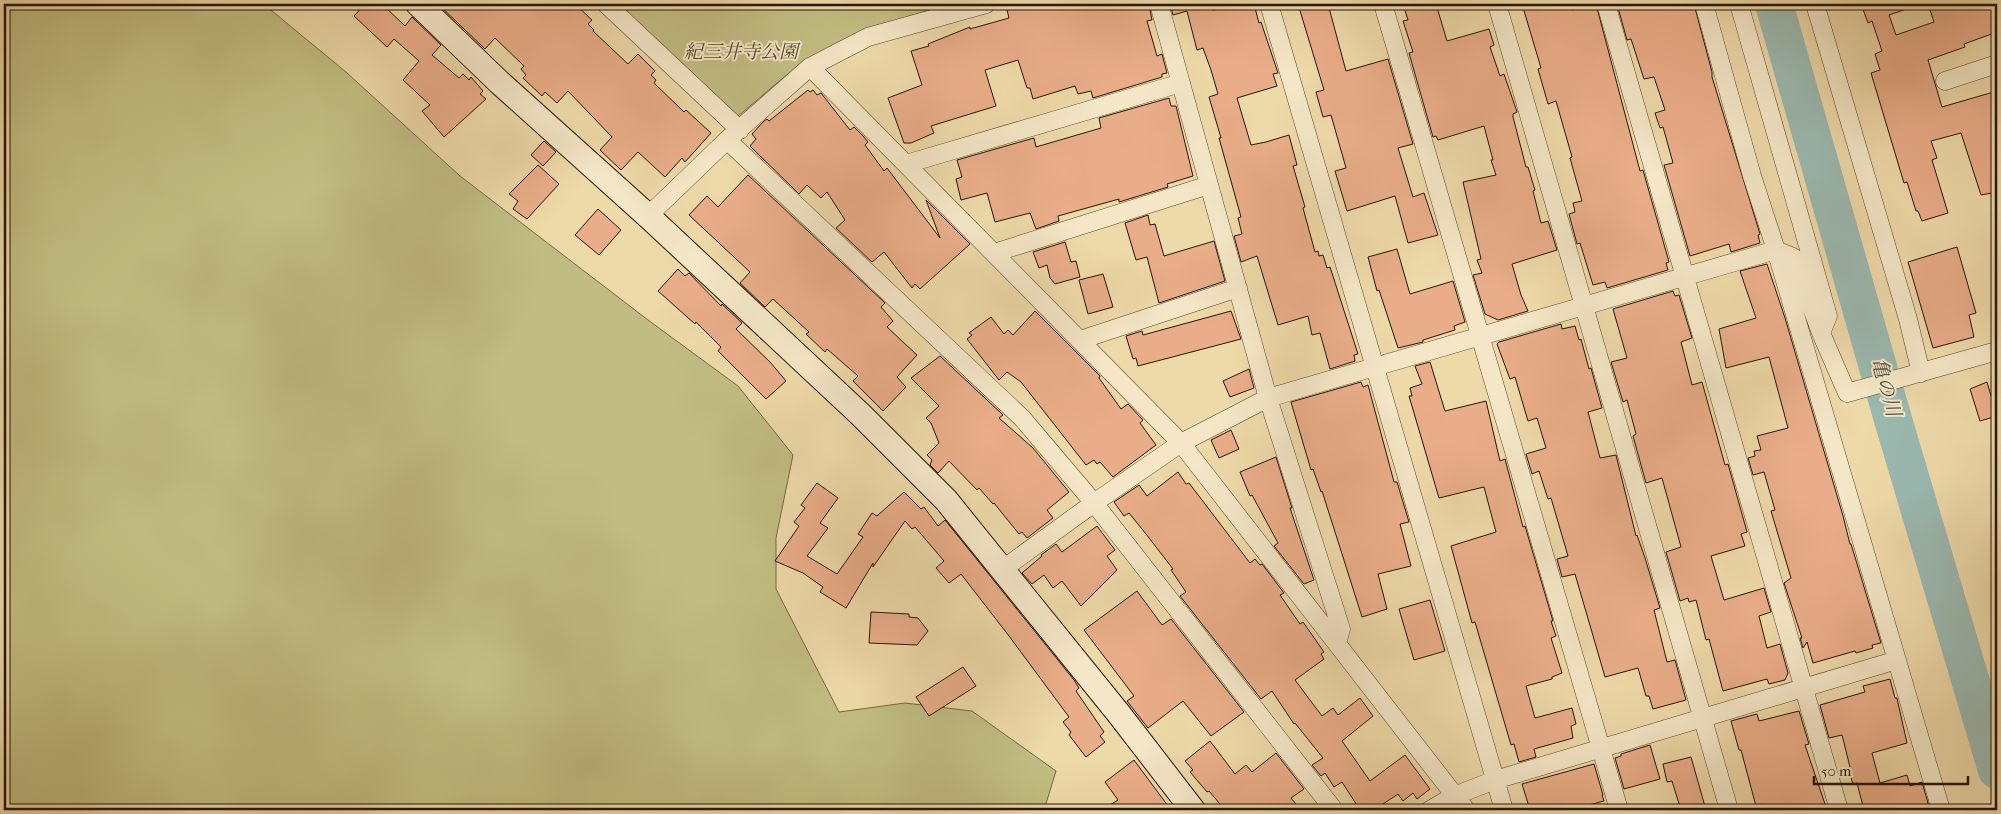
<svg xmlns="http://www.w3.org/2000/svg" width="2001" height="814" font-family="'IM FELL French Canon','Noto Serif JP',serif">
<rect width="100%" height="100%" fill="#eed9a9"/>
<filter id="stains"><feTurbulence type="fractalNoise" baseFrequency=".004" numOctaves="4"/><feColorMatrix values="0 0 0 0 .2 0 0 0 0 .09 0 0 0 0 .02 0 0 0 .5 -.17"/></filter>
<radialGradient id="worn" r=".72"><stop offset=".6" stop-color="#630" stop-opacity="0"/><stop offset="1" stop-color="#630" stop-opacity=".3"/></radialGradient>
<path fill="#c1bd82" stroke="#746942" d="M4,4h253l15,7 74,61 114,104 188,144 90,66 55,69 -17,83v51l63,123 66,-9 67,8 84,60 -12,39h-1040z
M619,4h333c-52,14 -104,29 -149,59 -23,16 -44,36 -65,53z"/>
<g fill="none" stroke-linecap="round" stroke-linejoin="round">
<path stroke="#9bb9b0" stroke-width="38" d="M1774,4l120,419 103,347"/>
</g>
<path fill="#e9ad89" stroke="#261503" d="M365,4h17l23,22 7,-9 29,28 -9,10 27,23 4,-4 6,6 2,-3 12,14 -3,3 6,5 -42,38 -22,-26 8,-6 -27,-25 16,-19 -25,-22 -7,8 -33,-31z
M438,4h137l17,16 -4,4 6,6 -1,1 35,33 10,-10 17,17 -4,4 5,5 -2,3 30,29 2,-2 25,23 -26,29 -3,-4 -17,19 -27,-25 -17,18 -21,-20 12,-13 -44,-46 -11,12 -12,-11 -3,4 -19,-18 3,-3 -5,-6 3,-3 -29,-28 -10,11z
M1027,4h122l3,16 -5,1 10,35 5,-2 5,19 -5,1v3l-69,21 -2,-7 -13,3 -3,-8 -42,13 -3,-11h-3l-9,-28 -33,10 11,36 -65,20 3,7 -23,10h-7l-16,-45 34,-13 -11,-34 18,-5 -1,-2 42,-17v2l39,-11 -2,-8z
M1170,4h41l2,6 24,-6h17l5,19 2,-1 17,51 -5,1 4,12 -40,12 14,47 15,-3 23,-7 8,30 -4,1 12,41 -2,1 12,44 3,-1 1,5 4,-1 4,13 3,-1 28,87 -4,1 1,6 -25,8 -10,-36 -8,2 -4,-19 -30,9 -21,-69 -16,6 -7,-26 8,-2 -4,-16 3,-1 -22,-79h2l-12,-41 9,-3 -7,-24 -8,-22 -6,2 -10,-39 -14,4z
M1298,4h30l18,67 42,-12 25,85 -15,4 15,49 11,-4 14,42 -30,8 -13,-47 -48,15 -12,-40 11,-3 -15,-53 -8,2 -7,-25 8,-2z
M1403,4h33l11,37 42,-12 5,16 -4,2 10,29 4,-2 13,38 -4,2v3l13,50h2l7,23 -2,1 8,32 7,-2 9,29 -45,14 9,31 7,16 -30,9 -13,-6 -12,-39 9,-2 -5,-13 4,-1 -18,-77 33,-7 -5,-15h2l-9,-34 -46,14 -2,-4 -3,1 -24,-84 4,-1 -10,-31 5,-1z
M1522,4h48l2,6 24,-6 44,167 3,-1 26,92 -3,1 2,7 -61,18 -2,-6 -12,3 -13,-42 -3,1 -8,-30 6,-2 -2,-9 9,-2 -12,-43 2,-1 -16,-56 -8,3 -10,-35 3,-1z
M1617,4h77l18,68v5l48,157 -2,1 2,8 -29,9 -2,-8 -39,12 -26,-91 9,-2 -10,-36 -3,1 -5,-15 10,-3 -11,-33 -10,2 -13,-40 -4,1z
M1861,4h54v2l-26,9 7,20 38,-13 -6,-18h69v28l-33,12 1,3 -37,13 14,47 55,-16v101l-16,3 -20,-62 -30,8 6,17 -5,2 16,53 -26,8 -4,-10h-2l-9,-29 -3,1 -33,-110 9,-3 -5,-16 7,-3 -10,-30 -4,2z
M808,90l2,2 3,-2 4,5 4,-2 29,37 4,-3 9,9 5,6 -3,3 19,26 3,-3 53,70 -14,-38 44,44 -50,45 -5,-5 -3,4 -28,-36 -12,10 -36,-34 9,-8 -18,-28 -6,6 -14,-13 -8,9 -49,-48 6,-7 -4,-5 12,-13 3,-2 2,2z
M1169,98l2,8h5l17,70 -26,8 1,3 -49,15v-3l-61,17 1,5 -23,8 -6,-16 -35,9 -8,-29 -26,7 -5,-21 6,-2 -5,-17 77,-22 2,9 65,-19 -2,-10z
M544,141l12,11 -13,14 -12,-11z
M538,165l21,19 -32,35 -14,-10 5,-8 -9,-7z
M748,175l137,128 -4,4 12,14 -6,6 30,28 -20,22 9,10 -23,24 -30,-30 5,-5 -31,-27 -2,3 -19,-18 3,-2 -36,-33 -8,8 -25,-24 10,-11 -61,-57 18,-19 11,11z
M598,209l23,21 -22,25 -24,-20z
M1148,215l2,10 5,-1 9,32 50,-15 11,40 -66,22 -12,-46 -11,3 -11,-37z
M1065,242l6,20 5,-1 4,16 -25,7 -5,-6 -3,-13 -8,3 -6,-16z
M1957,247l19,66 -7,2 5,22 -41,11 -25,-86z
M1397,249l13,45 43,-13 12,41 -11,4 1,4 -32,10v2l-25,6 -19,-58 -2,1 -9,-34z
M1767,264l18,54 58,198 7,28h1l30,99 -9,2 1,3 -17,5 -1,-2 -42,12 -6,-21 -4,6 -3,-10h2l-18,-55 7,-5 -20,-67 4,-1 -11,-38 -11,3 -5,-17 7,-2 -1,-5 7,-1 -4,-14 31,-8 -19,-71 -43,11 -7,-39 37,-11 -16,-47z
M678,269l7,7 4,-3 32,33 1,-2 20,19 -6,6 34,33 16,19 -20,18 -48,-48 3,-4 -25,-25 -1,2 -37,-33z
M1103,274l10,33 -25,7 -9,-34z
M1673,291l2,5 4,-1 13,43 -11,4 11,43 10,-3 23,83 3,-1 19,68 -6,2 4,12 -34,10 13,44 40,-12 7,24 -12,4 8,32 13,-4 8,29 -3,7 -16,4 -2,-5 -44,12 -14,-52 -3,1 -10,-40 -7,2 -1,-4 -8,3 -14,-49 15,-5 -19,-69 -16,5 -13,-47 3,-2 -9,-34 -4,2 -12,-40 16,-4 -14,-49z
M1035,311l65,65 -1,2 22,31 7,-5 13,14 2,2 -3,3 16,22 -43,32 -13,-15 -3,2 -3,-4 -8,5 -65,-83 -14,-10 -8,8 -32,-41 5,-4 -3,-2 22,-16 13,17 4,-4 5,5z
M1231,311l10,28 -103,27 -2,-8 -3,1 -7,-23 16,-5 1,4z
M1561,324l1,5 13,-3 4,14 2,-1 8,30 2,-1 11,40 -14,4 12,46 16,-3 20,81 1,-1 8,23 15,50 -6,2 13,52 8,-2 11,40 -33,9 -4,-13h-3l-8,-28 -33,9 -30,-103 -13,3 -5,-18 11,-3 -17,-58 -3,1 -9,-28 -7,3 -6,-20 20,-6 -9,-30 -9,3 -13,-44 -5,2 -13,-35 2,-2z
M940,356l63,59 -4,3 34,30 36,44 -22,18 6,8 -26,20 -5,-6 -3,2 -25,-31 -1,1 -14,-16 -2,2 -28,-29 -11,12 -8,-8 2,-5 -5,-5 12,-12 -8,-20 -5,-5 13,-12 -28,-28z
M1430,362l15,49 41,-10 14,60 5,-2 18,68 2,-1 28,95h-2l5,15 -5,2 11,35 -10,4v2l-26,7 9,32 37,-10 4,16 -5,2 2,12 -39,11 2,8 -17,5 -5,-18 -3,1 -36,-123 -3,1 -21,-77 45,-14 -12,-45 -45,11 -30,-102h3l-2,-8 12,-4 -7,-18z
M1249,369l5,19 -24,9 -7,-16z
M1361,382l2,5 5,-2 26,97h3l12,40 -9,2 11,42 -33,8 9,35 -25,8 -40,-126 -1,1 -8,-23 -2,1 -20,-68z
M1987,382l10,34 -17,5 -10,-32z
M1231,430l8,19 -20,9 -8,-18z
M1276,457l16,51h-2l24,72 -10,4 -30,-38 4,-3 -26,-48 -2,1 -10,-24z
M1178,472l8,12 3,-1 61,80 5,-4 5,6 2,-1 22,29 -4,2 20,29 3,-2 21,30 -3,2 3,5 -29,21 27,36 11,-8 5,7 22,-17 13,18 -31,25 28,40 35,-26 25,34 -13,10 -4,-6 -10,8 -5,-7 -24,16h-14l-18,-28 -8,5 -9,-14 -4,3 -9,-11 11,-7 -28,-35 -1,1 -22,-33 -11,8 -81,-103 6,-4 -15,-22 2,-1 -27,-35 -17,-21 -5,3 -10,-14 25,-17 8,11z
M817,483l21,15 -18,25 8,5 -21,28 30,18 26,-37 -5,-3 14,-21 5,3 27,-24 17,17 3,-2 14,19 7,-6 129,160 5,8 -3,3 28,41 -4,4 5,6 -19,15 -17,-22 2,-3 -8,-10 6,-5 -60,-81 -48,-62 -12,9 -13,-15 8,-7 -29,-34 -3,2 -7,-8 -32,46v-4l-27,45 -26,-16 3,-5 -20,-14 -28,-12 24,-35 -5,-4 11,-14 -4,-3z
M1097,526l18,24 -8,6 10,14 -36,36 -19,-25 -9,7 -9,-13 -12,9 -10,-11 20,-17 -1,-1 15,-11 6,8z
M1137,591l25,34 9,-6 73,93 -33,24 -28,-35 -35,27 -21,-27 7,-5 -50,-66z
M1430,600l15,51 -31,9 -15,-51z
M871,612l38,2v3l9,1 10,13 -11,14 -48,-2z
M963,667l13,19 -47,30 -13,-19z
M1890,679l5,19h2l1,5 9,40 -35,10 8,30 27,-8 3,11 12,-4 8,28h-66l-7,-27 -4,1 -5,-16 2,-1 -8,-32 -13,3 -9,-33 45,-13 -2,-6z
M1799,711l10,33 -4,1 22,65h-63l-2,-6 -6,2 -15,-56h-2l-8,-29 26,-7 2,7z
M1210,741l25,33 11,-9 6,7 24,-19 28,36 -13,9 10,12h-76l-16,-19 -2,1 -17,-20 3,-2 -8,-9z
M1650,745l10,34 -36,10 -9,-31 6,-2v-2z
M1691,757l15,53h-25l-9,-29 -5,1 -4,-18z
M1134,760l37,50h-69l16,-10 -13,-18z
M1594,764l9,31h-1l2,6 -34,9h-40l-8,-26z"/>
<g fill="none" stroke-linecap="round" stroke-linejoin="round">
<g stroke="#58462c" stroke-width="19">
<path id="street" d="M606,4l134,126
M1159,4l109,394 73,231 -4,14
M1269,4l235,806
M1383,4l236,806
M1497,4l232,806
M1606,4l233,806
M1704,4l48,172 24,74 165,560
M1739,4l89,312 -7,17
M1815,4l93,315 13,54
M810,67l371,376 285,367
M1945,81l52,-17
M727,140l295,278 72,85 240,307
M906,164l275,-81
M648,216l79,-76 83,-73 58,-30 118,-33
M994,253l215,-68
M1080,340l158,-52
M1003,569l91,-66 87,-60 87,-45 508,-148 17,7 28,76 26,60 150,-42
M1430,810l24,-14 41,-16 402,-120"/>
</g>
<g stroke="#261503" stroke-width="26">
<path id="secondary" d="M418,4l81,78 149,134 213,199 85,85 173,214 74,96"/>
</g>
<use href="#street" stroke="#f4e6c7" stroke-width="18"/>
<use href="#secondary" stroke="#f4e6c7" stroke-width="24"/>
</g>
<g text-anchor="middle" dominant-baseline="central" stroke-width="4" stroke-linejoin="round" paint-order="stroke">
<g font-size="19" font-style="italic" fill="#544729" stroke="#f4e6c7">
<text x="741" y="52">紀三井寺公園</text>
</g>
<g font-size="20" font-style="italic" fill="#4f4e40" stroke="#f4e6c7">
<text transform="translate(1886 387) rotate(74)">亀の川</text>
</g>
</g>
<rect width="2001" height="814" fill="none" stroke="#eed9a9" stroke-width="20"/>
<rect x="5" y="5" width="1991" height="804" fill="none" stroke="#261503" stroke-width="2.5"/>
<rect x="10" y="10" width="1981" height="794" fill="none" stroke="#261503"/>
<path d="M1814 776v8h154v-8" fill="none" stroke="#261503" stroke-width="2.5"/>
<text x="1821" y="776" font-size="15" fill="#261503" stroke="#f4e6c7" stroke-width="4" paint-order="stroke">50 m</text>
<rect width="100%" height="100%" filter="url(#stains)"/>
<rect width="100%" height="100%" fill="url(#worn)"/>
</svg>
